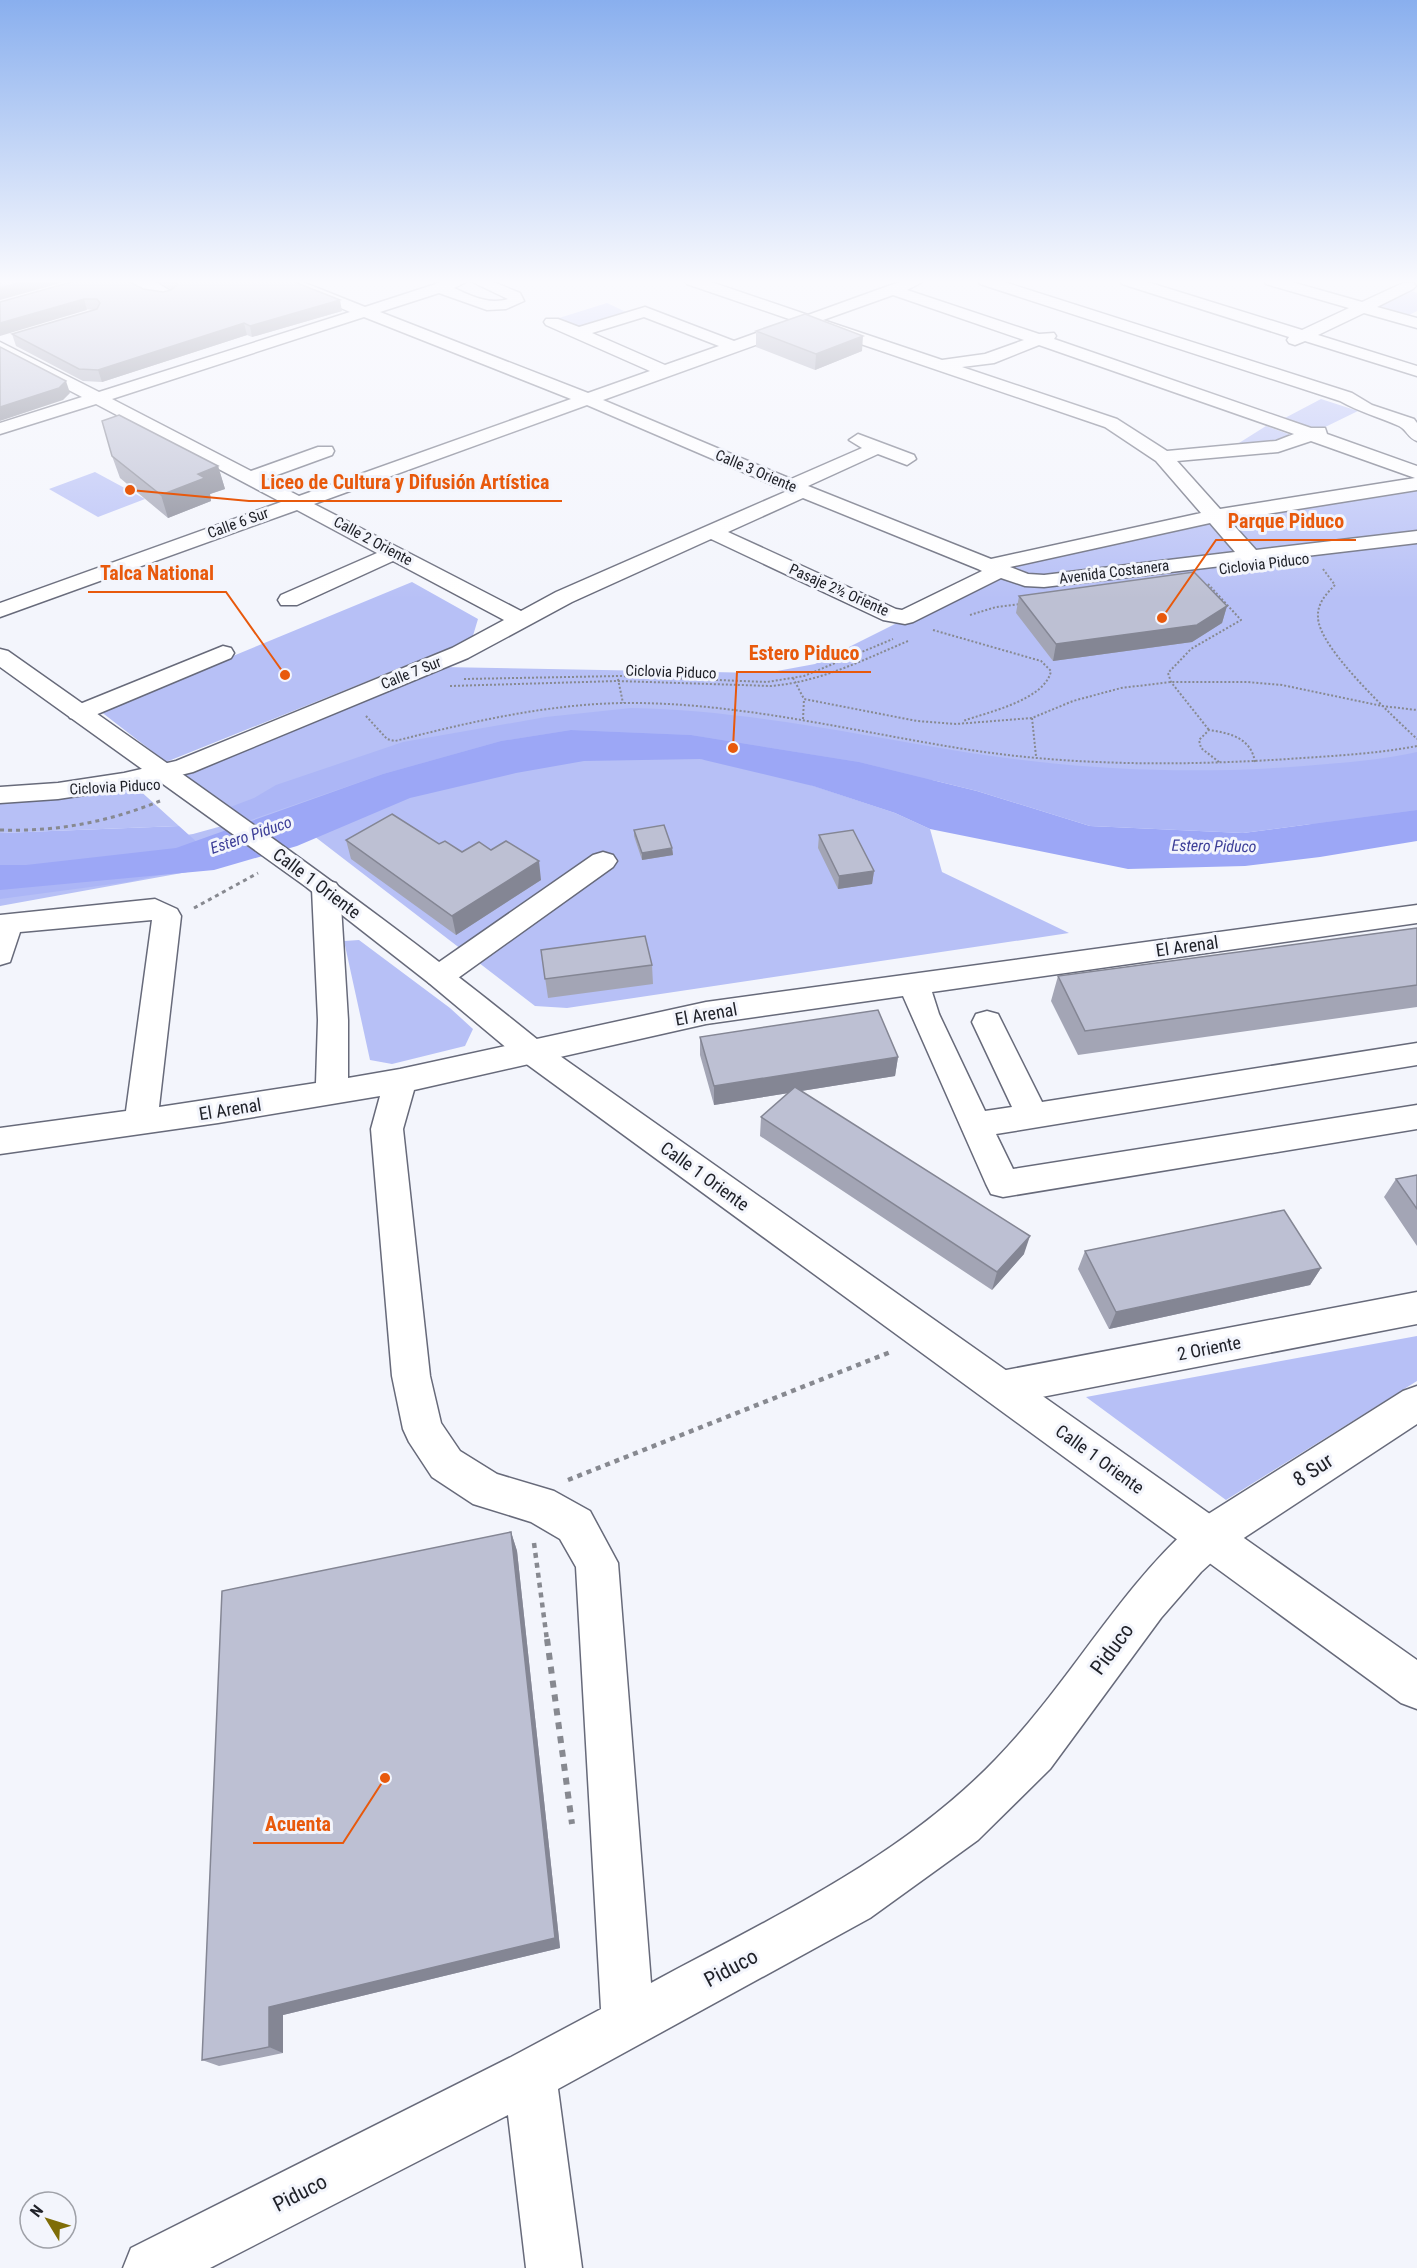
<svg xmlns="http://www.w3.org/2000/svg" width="1417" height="2268" font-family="'Roboto Condensed',sans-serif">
<rect width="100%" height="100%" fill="#f3f5fc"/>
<path fill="#b7c0f6" d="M1409,290l8,3v18l-12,6 -31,-9z
M607,303l19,9 -48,15 -19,-9z
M1321,399l37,12 -41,20 -34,-12z
M1266,426l31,11 -29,9 -37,2z
M95,472l50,27 -47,18 -49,-28z
M1417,486v351l-751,-88 -107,9 105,-2 61,5 50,12 120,40 35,16 12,43 127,61 -502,75 -32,-2 -221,-170 -110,33 -204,37v-43l193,-29 47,-13 -59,-46 260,-108 325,6 49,-9 220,-110z
M412,582l66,37 -6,20 -306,123 -66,-51z
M137,788l42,38 -179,7v-32z
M359,940l91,68 23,21 -8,17 -73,18 -22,-4 -26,-119z
M1417,1336v45l-191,119 -140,-103z"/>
<path fill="#acb6f6" d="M631,708c113,2 222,26 333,44 114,18 226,23 340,14 38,-3 76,-6 113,-14v58l-174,23 -153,-7 -113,-35 -118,-29 -168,-27 -120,-5 -70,11 -118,33 -141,49 -17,-14 29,-11 22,-13 127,-43 143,-25z
M179,826l40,36 -91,20 -128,17v-66z"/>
<path fill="#9ca7f6" d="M571,730l120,5 168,27 118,29 113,35 153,7 174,-23v31l-97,16 -75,9 -117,3 -198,-40 -35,-16 -82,-27 -113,-27 -116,2 -68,12 -106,25 -113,48 -83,24 -214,20v-25h26l150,-17 207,-74 118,-33z"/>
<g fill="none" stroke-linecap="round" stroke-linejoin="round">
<g stroke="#676a7a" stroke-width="3">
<path id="minor" d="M117,281h37l25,15c-12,13 -52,-4 -62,-15z
M279,281h21l65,26 80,-26h23l-14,7c17,8 35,17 54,11l-38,-18h21l29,12 4,8 -18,8 -19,1 -48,-17 -59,19 208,81 62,-22 -104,-46 -2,-3 2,-3h12l21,8 66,-20 89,34 58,-21 -105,-36 -2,-3h23l100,34 94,-34h22l-17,9 132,44 15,-1 2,3 -2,3 257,89h14l2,6 90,32v24l-188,30 27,30 161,-19v12l-373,44 -19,-1 -24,-8 -88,44 -8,2 -22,-4 -172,-81 -139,63 -104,56 -275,114 -69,17 -66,10 -58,4v-16l58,-4 66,-10 52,-12 276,-113 52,-28 -111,-59 -96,44h-16l-3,-5 3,-5 96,-42 -80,-43 -297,107v-14l281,-101 -185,-98 -96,30v-11l82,-26 -82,-43v-12l99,50 251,-80zM893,295l131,45 -39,14 -43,6 -119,-40zM364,317l207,82 -272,97 -33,-17 66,-24 2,-4 -2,-4h-14l-67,24 -139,-72zM644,317l75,29 -54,19 -73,-32zM808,326l297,101 51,34 45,52 -210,46 -183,-73 70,-32 29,11 9,-6 -2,-4 -56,-21 -9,6 13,8 -71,31 -188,-79zM1039,345l255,89 -18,7 -109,10 -50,-32 -155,-52 32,-4zM587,405l200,86 -231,101 -35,19 -207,-107zM1311,441l104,37 -195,31 -43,-48 101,-9zM803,498l175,71 4,2 -80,39 -6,-1 -168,-77zM1210,523l25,29 -191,23 -16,-1 -18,-7z
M978,281h23l351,112 20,12 42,14 3,4v18c-9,-3 -10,-11 -18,-15 -20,-9 -40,-14 -59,-25l-360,-117z
M1120,281h24l158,49 47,-22 -83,-24 -2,-3h24l74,21 41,-19h10l3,3 -3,3 -36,18 40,11v10l-53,-15 -46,22 99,31v10l-112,-35 -10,4 -6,-2 -2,-3 2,-3 -167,-53z
M223,646l8,2 3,5 -3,5 -143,60 -9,2 -9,-2 -3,-5 3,-5z
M603,852l10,3 4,6 -4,6 -162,116 -11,3 -11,-3 -4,-7 4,-7 164,-114z
M326,880l10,3 4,6 8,131v58l52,-9 306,-67 711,-97v18l-485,69 7,22 46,97 27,-4 -40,-85 4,-8 11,-3 11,3 44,88 375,-59v22l-421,69 17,35 404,-64v24l-414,68 -12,-3 -5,-10 -83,-188 -197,28 -292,66 -11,39 27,247 11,47 19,28 37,23 57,17 36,20 28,52 33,420c120,-65 249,-124 345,-224 72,-74 121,-167 198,-236l209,-132 14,-5v38l-193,127 -23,21 -40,46 -111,151 -72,71 -108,78 -312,171 24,179h-56l-18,-153 -298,153h-87l8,-20 380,-191 90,-48 -25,-442 -16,-28 -29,-17 -58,-18 -41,-27 -23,-35 -6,-13 -11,-53 -21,-247 9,-33 -162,27 -218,31v-26l126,-17 26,-191 -132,12 -10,30 -10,3v-50l155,-16 22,10 4,7 -22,191 157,-24 2,-63 -6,-131 4,-6z
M1417,1292v32l-416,81 -14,-5 -5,-12 5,-12 14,-5z"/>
</g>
<g stroke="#676a7a" stroke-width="3">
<path id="major" d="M0,649l8,2c181,128 363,253 535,393l874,616v49l-16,-6 -880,-643 -92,-77 -124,-97 -305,-219z"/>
</g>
<path stroke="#878990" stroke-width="2" stroke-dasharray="2 2" stroke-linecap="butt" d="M1323,569l12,16c-9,9 -18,19 -17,32 0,31 76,100 99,122
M1208,584l33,36 -50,29 -23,24 3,9 38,48
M970,615l26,-8 25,-3
M933,630l108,31 10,10c-6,29 -63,41 -88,50
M793,678l11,21 113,22 39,3 76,-6 41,-17 48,-13 50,-6h76l35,3 100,21 35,4
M464,679l156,-3 147,6 37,-6 89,-37
M618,679l5,24
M450,686l168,-5 153,5c49,-4 92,-26 137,-45
M366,716l21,23 8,2c75,-19 152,-37 229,-38 113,-1 223,27 334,45 109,18 220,18 330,11 43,-3 87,-5 129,-13
M1032,718l4,38
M803,719l1,-20
M1219,762l-18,-14 -2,-8 10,-10c21,3 42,8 46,32"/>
<path stroke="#878990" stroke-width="3" stroke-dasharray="4 4" stroke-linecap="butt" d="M0,830c56,2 108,-8 160,-29
M194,908l64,-35"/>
<path stroke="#878990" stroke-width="4.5" stroke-dasharray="5 5" stroke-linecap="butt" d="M568,1480l325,-129
M534,1543l13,97"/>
<path stroke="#878990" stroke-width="6" stroke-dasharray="7 7" stroke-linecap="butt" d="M547,1639l25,185"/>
<use href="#minor" fill="#fff" fill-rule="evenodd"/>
<use href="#major" fill="#fff" fill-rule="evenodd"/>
</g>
<path fill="#a3a5b5" d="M158,281h134l50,30 -90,26 -5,-2 -145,47 -19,-1 -67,-35 -4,-12 82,-24 -94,-8 143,-13 20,3 9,-2z
M756,331l106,20 -47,19 -59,-23z
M112,456l106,10 7,23 -15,5 1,7 -43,17 -48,-40z
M1019,596l208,10 -5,17 -30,19 -139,19 -37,-48z
M634,830l38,18 1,7 -31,5 -8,-24z
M819,835l55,36 -2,13 -34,5 -20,-41z
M346,840l93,4 102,36 -85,55 -105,-76z
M1417,928v79l-339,48 -27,-54 7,-25z
M541,950l111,15 1,19 -105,14z
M700,1037l198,20 -3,19 -94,15 223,163 -32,36 -232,-154 1,-19 28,-24 -75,12 -14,-50z
M1417,1175v71l-33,-49 12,-18z
M1085,1251l236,17 -11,17 -201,44 -31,-60z
M511,1532l6,19 43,397 -277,67v38l-64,13 -17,-6z"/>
<path fill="#848694" d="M24,281h44l-68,19v-12z
M84,299l3,11 -87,26v-13z
M340,300l2,11 -90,26 -2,-11z
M244,323l3,12 -145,47 -4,-12z
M863,336l-1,15 -47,19 1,-16z
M66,381l4,12 -7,7 -63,21v-14z
M218,466l7,23 -15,5 1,7 -43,17 -7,-23 37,-21z
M1227,606l-5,17 -30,19 -139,19 3,-17z
M672,848l1,7 -31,5v-7z
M539,861l2,19 -85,55 -4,-19z
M874,871l-2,13 -34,5 1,-13z
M898,1057l-3,19 -181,29v-19z
M1030,1236l-6,18 -32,36 5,-18z
M1321,1268l-11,17 -201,44 7,-17z
M511,1532l6,19 43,397 -277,67v38l-14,-6v-40z"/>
<path fill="#bdc0d3" stroke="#848694" stroke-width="1.5" d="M0,281h24l-24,7z
M75,281h53l15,8 20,3 8,-2 7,-6 -5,-3h119l48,19 -90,26 -6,-3 -146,47 -19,-1 -67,-35 85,-25 3,-6 -3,-4h-13l-84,24v-21z
M805,314l58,22 -47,18 -60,-23z
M0,347l66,34 -7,7 -59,19z
M119,415l99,51 -20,8 7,4 -44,17 -49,-39 -10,-35z
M1194,572l33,34 -30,19 -141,19 -37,-48z
M392,814l47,30 6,-3 17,11 17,-10 12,8 15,-9 33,20 -87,55 -106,-76z
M664,825l8,23 -30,5 -8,-23z
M853,830l21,41 -35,5 -20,-41z
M1417,928v57l-332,46 -27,-55z
M645,936l7,29 -107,14 -4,-29z
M878,1010l20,47 -184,29 -14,-49z
M795,1087l235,149 -33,36 -236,-155z
M1417,1175v34l-21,-30z
M1284,1210l37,58 -205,44 -31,-61z
M511,1532l44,406 -286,69v40l-67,13 20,-469z"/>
<linearGradient id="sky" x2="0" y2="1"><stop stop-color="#89afee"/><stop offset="0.47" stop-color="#fafafe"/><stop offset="1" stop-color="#fafafe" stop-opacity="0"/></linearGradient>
<rect width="1417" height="599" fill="url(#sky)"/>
<g text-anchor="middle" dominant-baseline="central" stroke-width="6" stroke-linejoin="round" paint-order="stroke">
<g font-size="15" fill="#202229" stroke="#f3f5fc">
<text transform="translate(756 471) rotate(23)">Calle 3 Oriente</text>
<text transform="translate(238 523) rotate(-20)">Calle 6 Sur</text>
<text transform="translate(373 541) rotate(28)">Calle 2 Oriente</text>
<text transform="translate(1264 564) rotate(-7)">Ciclovia Piduco</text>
<text transform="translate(1114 572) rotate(-7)">Avenida Costanera</text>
<text transform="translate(839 590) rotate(24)">Pasaje 2½ Oriente</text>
<text transform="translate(671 672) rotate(2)">Ciclovia Piduco</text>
<text transform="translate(411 673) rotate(-22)">Calle 7 Sur</text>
<text transform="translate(115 787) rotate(-3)">Ciclovia Piduco</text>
</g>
<g font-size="16" font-style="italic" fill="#3b3d97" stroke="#f3f5fc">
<text transform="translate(251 835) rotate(-19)">Estero Piduco</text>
<text transform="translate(1214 846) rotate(1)">Estero Piduco</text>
</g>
<g font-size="18" fill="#202229" stroke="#f3f5fc">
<text transform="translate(317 883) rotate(37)">Calle 1 Oriente</text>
<text transform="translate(1187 946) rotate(-8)">El Arenal</text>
<text transform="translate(706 1014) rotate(-10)">El Arenal</text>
<text transform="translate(230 1109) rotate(-9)">El Arenal</text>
<text transform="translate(705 1176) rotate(36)">Calle 1 Oriente</text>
<text transform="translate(1209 1348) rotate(-11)">2 Oriente</text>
<text transform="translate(1100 1459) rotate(36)">Calle 1 Oriente</text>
</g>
<g font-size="21" fill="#202229" stroke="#f3f5fc">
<text transform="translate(1313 1470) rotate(-33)">8 Sur</text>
<text transform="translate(1112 1649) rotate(-54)">Piduco</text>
<text transform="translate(731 1968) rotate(-28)">Piduco</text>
<text transform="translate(300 2193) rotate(-27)">Piduco</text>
</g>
</g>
<path fill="none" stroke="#e8590c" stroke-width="2" d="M130 490L249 501H562M1162 618L1216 540H1356M285 675L226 592H88M733 748L737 672H871M385 1778L343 1843H253"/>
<g fill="#e8590c" stroke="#f3f5fc" stroke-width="2">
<circle cx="130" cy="490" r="6"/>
<circle cx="1162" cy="618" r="6"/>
<circle cx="285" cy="675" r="6"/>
<circle cx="733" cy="748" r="6"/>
<circle cx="385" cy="1778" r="6"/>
</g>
<g font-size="20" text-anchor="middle" font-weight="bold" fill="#e8590c" stroke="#f3f5fc" stroke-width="6" stroke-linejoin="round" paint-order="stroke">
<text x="405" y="489">Liceo de Cultura y Difusión Artística</text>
<text x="1286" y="528">Parque Piduco</text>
<text x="157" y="580">Talca National</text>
<text x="804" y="660">Estero Piduco</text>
<text x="298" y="1831">Acuenta</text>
</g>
<g transform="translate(48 2220) rotate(308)"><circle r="28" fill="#f3f5fc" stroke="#9fa1a8" stroke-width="1.5"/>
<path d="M0-4.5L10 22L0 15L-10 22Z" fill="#7f6d07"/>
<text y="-9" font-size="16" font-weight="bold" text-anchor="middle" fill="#202229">N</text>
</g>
</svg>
